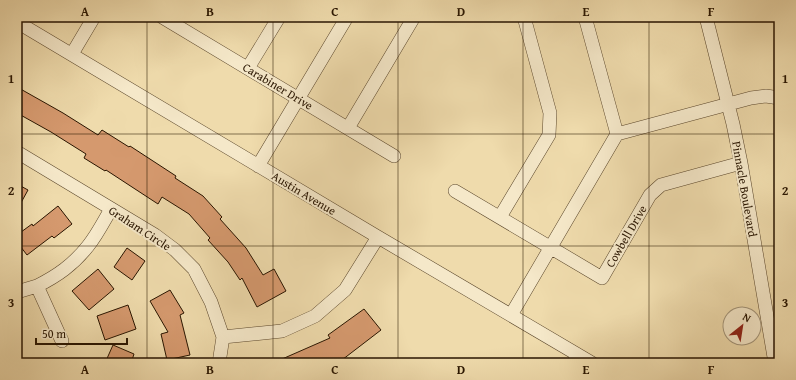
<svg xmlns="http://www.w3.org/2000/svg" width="796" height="380" font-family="'Gentium Book Plus',serif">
<rect width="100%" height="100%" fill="#efdbac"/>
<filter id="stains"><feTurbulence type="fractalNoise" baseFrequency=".005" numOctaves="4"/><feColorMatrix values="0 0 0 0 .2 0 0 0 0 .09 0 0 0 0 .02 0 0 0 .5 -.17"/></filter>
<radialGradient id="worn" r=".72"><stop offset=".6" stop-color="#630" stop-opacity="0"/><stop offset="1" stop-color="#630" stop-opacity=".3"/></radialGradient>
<path fill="#d5996e" stroke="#291500" d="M17,87l46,26 35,22 4,-5 27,17 1,-1 46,30 -1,2 28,18 19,21 -2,2 26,29 17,27 11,-6 12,22 -29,16 -15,-29 -2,2 -12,-18 -20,-22 2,-2 -21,-24 -27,-17 -4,7 -52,-34 -1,1 -21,-13 2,-4 -35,-22 -34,-19z
M17,184l11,6 -11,20z
M58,206l14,18 -18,14 -2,-2 -25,19 -10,-13v-7l15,-11 1,2z
M127,248l18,13 -13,19 -18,-13z
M98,269l16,20 -25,21 -17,-19z
M170,290l14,23 -4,2 10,40 -23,5 -6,-26 7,-2 -18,-31z
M128,305l8,24 -31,11 -8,-24z
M364,309l17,21 -43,33h-65l57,-25 -2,-3z
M113,345l21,9 -3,9h-26z"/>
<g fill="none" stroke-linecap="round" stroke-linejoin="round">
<g stroke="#5a462b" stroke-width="8">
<path id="lane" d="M570,363l6,-10"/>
</g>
<g stroke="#5a462b" stroke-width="14">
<path id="street" d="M162,17l232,139
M585,17l32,117
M706,17l27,107 8,39 34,200
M17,22l361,215 214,126
M72,54l22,-37
M248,68l31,-51
M348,128l66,-111
M617,134l134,-36 15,-2 13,2
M17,152l138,83 20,15 19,19 17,33 12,35 -4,26
M258,166l89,-149
M455,191l147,87 48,-83 11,-10 80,-22
M500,217l49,-82 1,-22 -26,-96
M17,292l20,-6
M511,315l106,-181
M223,337l59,-6 33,-15 30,-26 33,-53
M62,341l-25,-55c20,-10 36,-21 51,-40 9,-11 16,-25 23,-37"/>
</g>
<use href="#lane" stroke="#f5e8c9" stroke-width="7"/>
<use href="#street" stroke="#f5e8c9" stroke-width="13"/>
</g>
<path fill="none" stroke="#291500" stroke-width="1" stroke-opacity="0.55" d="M147,17v346M273,17v346M398,17v346M523,17v346M649,17v346M17,134h762M17,246h762"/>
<g text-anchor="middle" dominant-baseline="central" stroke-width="4" stroke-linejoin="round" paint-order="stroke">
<g font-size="12" fill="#291500" stroke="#f5e8c9">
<text transform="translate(278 86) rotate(31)">Carabiner Drive</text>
<text transform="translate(745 189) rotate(80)">Pinnacle Boulevard</text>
<text transform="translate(304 193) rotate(31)">Austin Avenue</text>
<text transform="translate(140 228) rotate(33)">Graham Circle</text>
<text transform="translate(626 236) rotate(-60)">Cowbell Drive</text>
</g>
</g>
<rect width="796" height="380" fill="none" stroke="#efdbac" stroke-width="44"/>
<g transform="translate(742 326) rotate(30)"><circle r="19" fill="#f5e8c9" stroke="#a39479"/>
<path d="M0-3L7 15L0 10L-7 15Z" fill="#8f2418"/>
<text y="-6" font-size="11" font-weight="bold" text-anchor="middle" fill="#291500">N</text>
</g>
<path d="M36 338v6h91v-6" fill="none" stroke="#291500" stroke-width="2"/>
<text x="42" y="338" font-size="12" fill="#291500" stroke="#f5e8c9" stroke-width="3" paint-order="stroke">50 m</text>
<rect x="22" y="22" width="752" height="336" fill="none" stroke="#291500" stroke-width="1.5"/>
<g font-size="13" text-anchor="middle" font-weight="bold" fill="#291500">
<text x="85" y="16">A</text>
<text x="210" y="16">B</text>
<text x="335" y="16">C</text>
<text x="461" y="16">D</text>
<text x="586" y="16">E</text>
<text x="711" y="16">F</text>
<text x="11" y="83">1</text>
<text x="785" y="83">1</text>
<text x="11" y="195">2</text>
<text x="785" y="195">2</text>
<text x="11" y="307">3</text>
<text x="785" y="307">3</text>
<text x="85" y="374">A</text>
<text x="210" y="374">B</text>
<text x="335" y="374">C</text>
<text x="461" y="374">D</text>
<text x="586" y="374">E</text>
<text x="711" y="374">F</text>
</g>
<rect width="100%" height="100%" filter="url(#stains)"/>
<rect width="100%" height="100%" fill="url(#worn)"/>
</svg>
